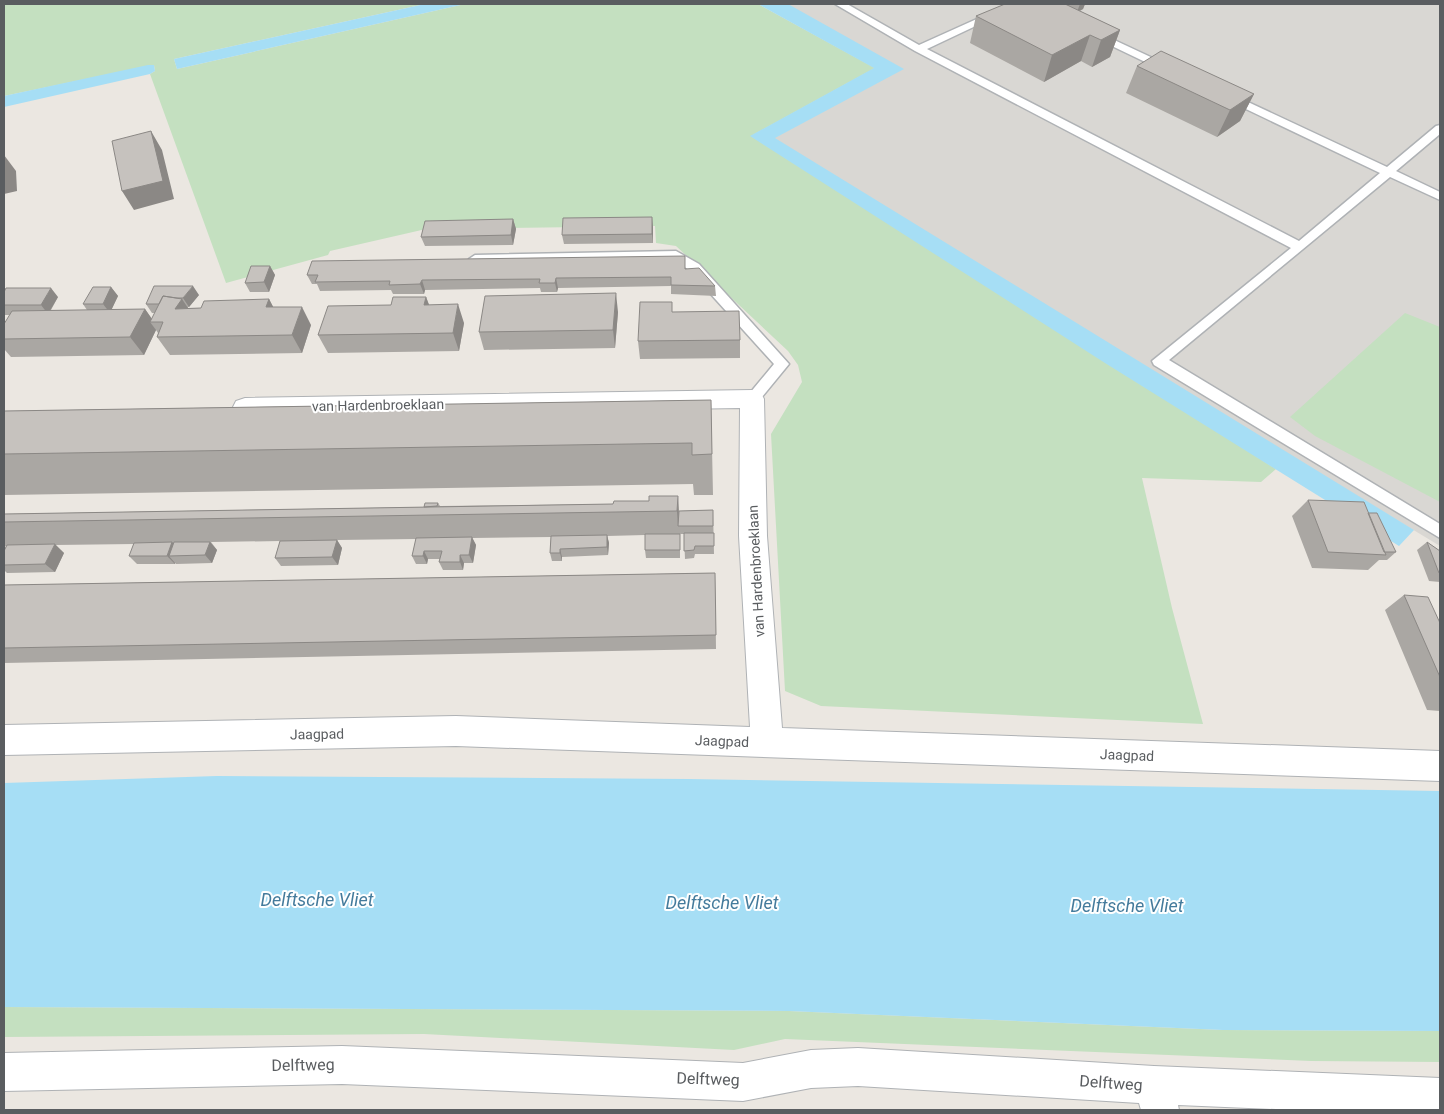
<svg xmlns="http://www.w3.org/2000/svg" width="1444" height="1114" font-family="Roboto,sans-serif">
<rect width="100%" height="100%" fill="#ebe7e1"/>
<path fill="#d9d7d3" d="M778,4h662v542l-679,-410 131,-67z"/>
<path fill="#c4e0c0" d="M4,4h421l-251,55 3,10 288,-65h293l117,64 -124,68 525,333 -15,13 -119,-4 30,130 31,116 -382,-18 -36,-15 -14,-257 31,-52 -4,-17 -10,-14 -112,-105 -20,-3 -1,-17 -229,3 -96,22 -2,4 -102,28 -76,-209 5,-3 -1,-6 -150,31z
M1405,313l35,14v175l-125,-66 -25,-19z
M4,1007l785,4 434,19 217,1v31l-129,-1 -526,-22 -51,11 -310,-16 -420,3z"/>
<path fill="#a6def5" d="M425,4h40l-288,65 -3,-10z
M758,4h30l116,65 -129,69 639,392 -15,16 -294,-183 -355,-227 124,-68z
M148,65h6l1,6 -5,3 -146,33v-11z
M217,776l471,3 752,12v240l-217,-1 -434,-19 -785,-4v-224z"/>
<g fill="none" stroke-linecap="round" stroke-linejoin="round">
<g stroke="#afb2b5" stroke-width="3">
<path id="lane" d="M835,4h12l72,41 91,-41h12l-95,45 372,192 81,-68 -155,-74v-4h8l154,72 49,-41 4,-1v9l-44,37 44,21v8l-50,-23 -221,183 271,164v14l-286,-173 -2,-4 139,-113 -376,-197z
M1095,31l77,36 1,2 -5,3 -4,-1 -73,-35v-4z
M676,251l23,13 90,100 -32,39h-10l-2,-4 29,-35 -85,-94 -16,-11 -198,4 -6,-4 6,-4z"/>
</g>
<g stroke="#afb2b5" stroke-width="2">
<path id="street" d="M752,390l9,3 3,6 3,137 15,192 658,23v30l-984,-35 -452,9v-30l452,-9 294,11 -11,-191 1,-128 -495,8 -9,-3 -3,-6 3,-6 9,-3z
M342,1046l401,17 68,-13 47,-2 296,18 286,12v32h-141l-121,-5 1,5h-38l-2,-7 -281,-17 -47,2 -68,13 -401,-17 -338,7v-38z"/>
</g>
<use href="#lane" fill="#fff" fill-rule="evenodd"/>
<use href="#street" fill="#fff" fill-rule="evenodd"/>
</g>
<path fill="#aaa7a3" d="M1069,4h16l-2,5 -3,2 40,19 -10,27 -18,10 -11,-6 -37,21 -74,-39 6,-27 92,-11z
M1137,66l117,28 -14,27 -23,16 -91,-44z
M513,219l3,10 -3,16 -88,1 -4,-9z
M653,227v16l-89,1 -2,-9z
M270,266l5,9 -6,17h-19l-5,-9z
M686,269l29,17 1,10 -45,-2v-8l-113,2 -1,4h-16l-1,-4 -115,2 -1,4h-31l-2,-4 -71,1 -3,-7h-5l-5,-9z
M111,287l7,9 -7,14 34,-1 7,10 3,-6h-3l-6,-9 53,-9 -10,12h-1v1h13l68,-9 4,8 38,18 -9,28 -132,2 -13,-18 1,-4 -2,-3 -12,25 -133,2 -7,-8v-10l6,-24h-6v-23l54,5 -7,13h36l-4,-6z
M426,297l3,8 35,18 -5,28 -131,2 -10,-18z
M618,312l-3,36 -131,2 -5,-18z
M673,312l67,28v18l-100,1 -2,-18z
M711,400l2,95h-19l-1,-11 -689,11v-84z
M678,496l1,15 34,-1 1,44h-19l-1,4 -9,1 -1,-25h-4v24h-34l-1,-8v-15l-38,1 2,7 -1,12 -46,2v4h-10l-2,-8 1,-16 -79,1 4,7 -3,18h-9l-1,7h-20l-4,-8 1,-3h-12l-1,5h-11l-4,-8 4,-17 -79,1 5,8 -4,17 -57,1 -6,-8 5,-17 -69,1 6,8 -5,13 -36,1 -1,-1v1h-38l-8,-8 5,-12 -79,1 9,8 -9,19 -48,1 -3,-3v-19l2,-5h-2v-32l420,-7 14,-4 2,3 173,-2 36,-3z
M1308,500l60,13 28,39 -9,8h-8l-11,10 -56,-2 -20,-52z
M1427,542l13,9v31l-11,-1 -12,-31z
M715,573l1,76 -712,14v-78z
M1404,595l36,28v88l-13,-1 -42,-100z"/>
<path fill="#8b8885" d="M1080,4h5l-2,5 -6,3z
M1120,30l-10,27 -18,10 9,-27z
M1090,35l-9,26 -37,21 8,-27z
M1254,94l-14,27 -23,16 13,-27z
M151,131l11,19 12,49 -40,11 -12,-19z
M4,155l12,16 1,20 -13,3z
M652,217l1,10v16l-1,-9z
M513,219l3,10 -3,16 -2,-10z
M270,266l5,9 -6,17 -5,-10z
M556,278l2,10 -1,4 -2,-9z
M422,280l3,10 -1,4 -4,-10z
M193,286l6,9 -10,12 -6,-9z
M111,287l7,9 -8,17 -7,-9z
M51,288l7,9 -10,17 -7,-9z
M616,293l2,19 -3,36 -2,-18z
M426,297l7,18 -9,-10z
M182,299l12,18 -7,10 -17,-23z
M269,299l10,19 -13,-11z
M458,304l6,19 -5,28 -6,-18z
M302,307l9,18 -9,28 -10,-18z
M145,309l9,13h-4l6,8 -12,25 -14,-18z
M678,496l1,23 -1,7 -1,-15z
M607,535l2,8 -1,12 -1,-8z
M472,537l4,8 -3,18 -4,-8z
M337,540l5,8 -4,17 -6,-8z
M172,542l8,8 -11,6 6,7v1l-8,-8z
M210,542l7,8 -5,13 -7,-8z
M55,544l9,9 -9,19 -10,-8z
M560,549l2,8v4l-2,-8z
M424,551l4,8 -1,5 -4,-8z
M460,555l4,8 -1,7 -3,-8z"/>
<path fill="#c6c2be" stroke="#8b8885" d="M1005,4h60l55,26 -19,10 -11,-5 -38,20 -76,-39z
M1161,51l93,43 -24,16 -93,-44z
M151,131l12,50 -41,10 -10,-50z
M652,217v17l-90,1 1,-17z
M513,219l-2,16 -90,2 4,-16z
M685,256v13l14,-1 16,18 -44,-1v-8l-115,1 -1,5h-16l1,-4 -118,1 -2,4 -31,1 1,-4 -75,1 3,-7h-11l5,-14z
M251,266h19l-6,16 -19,1z
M154,286h39l-10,12h-6l-14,-2 -4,8h-13z
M93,287h18l-8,17h-20z
M6,288h45l-10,17h-37v-13z
M616,293l-3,37 -134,2 6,-36z
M163,296l19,3 -7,10 26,-1 3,-7 33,-1 32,-1 -3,8h36l-10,28 -135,2 6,-15h-13z
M393,297h33l-2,8 34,-1 -5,29 -135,2 10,-29 63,-1z
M640,302h32v10l67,-1 1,29 -102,1z
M145,309l-15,28 -126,2v-15l8,-13z
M711,400l1,54 -20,1v-12l-688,11v-43z
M649,496h29l-1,15 -673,11v-8l609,-10 1,-3h35z
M1308,500l56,2 22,53 -58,-3z
M425,503h13l-1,3 -13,1z
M713,510v16h-35l1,-15z
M1368,513h9l19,39h-12z
M684,533h30v13h-19l-1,4 -10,1z
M645,534h35v16h-35z
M607,535v12l-47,2v4h-10l1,-17z
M472,537l-3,18h-9v7h-21l3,-11h-18l-1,5h-11l4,-18z
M337,540l-5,17 -57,1 5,-17z
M172,542l-5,14h-38l5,-13z
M174,542h36l-5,13 -36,1z
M1427,542l13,9v22h-1z
M55,544l-10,20 -41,1v-14l3,-6z
M715,573l1,62 -712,13v-63z
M1404,595l24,2 12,26v54z"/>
<g text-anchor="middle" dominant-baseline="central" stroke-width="4" stroke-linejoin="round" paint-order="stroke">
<g font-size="14" fill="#5a5d60" stroke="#fff">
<text transform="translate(378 405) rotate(-1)">van Hardenbroeklaan</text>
<text transform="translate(756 571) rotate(-93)">van Hardenbroeklaan</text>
<text transform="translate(317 734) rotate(-1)">Jaagpad</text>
<text transform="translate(722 741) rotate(2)">Jaagpad</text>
<text transform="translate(1127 755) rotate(2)">Jaagpad</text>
</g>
<g font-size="16" fill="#5a5d60" stroke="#fff">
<text transform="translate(303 1065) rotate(-1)">Delftweg</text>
<text transform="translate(708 1079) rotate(2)">Delftweg</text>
<text transform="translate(1111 1083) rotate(4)">Delftweg</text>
</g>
<g font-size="18" font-style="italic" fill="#447b9c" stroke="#fff">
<text x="317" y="899">Delftsche Vliet</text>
<text x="722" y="902">Delftsche Vliet</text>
<text x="1127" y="905">Delftsche Vliet</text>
</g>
</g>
<rect width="1444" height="1114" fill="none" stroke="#5a5d60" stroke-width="10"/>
</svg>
